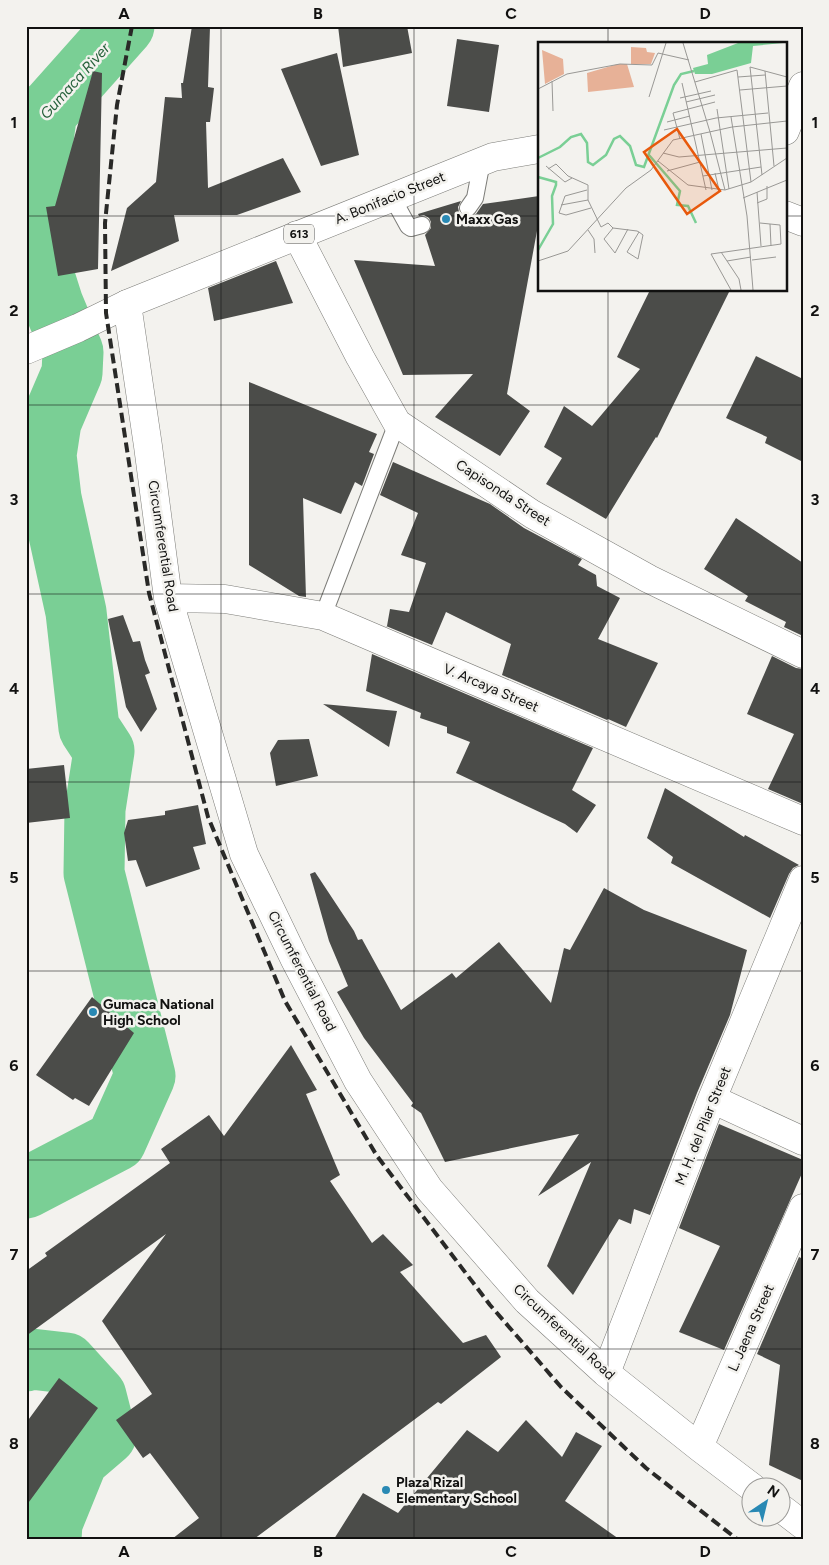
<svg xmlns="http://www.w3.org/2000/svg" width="829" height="1565" font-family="Figtree,sans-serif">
<rect width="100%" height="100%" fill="#f3f2ee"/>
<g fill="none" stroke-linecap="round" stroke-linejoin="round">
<path stroke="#7acf95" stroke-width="61" d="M26,136l98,-110
M26,1188l90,-47 29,-65 -51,-203 1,-64 9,-58 -15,-23 -13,-116 -25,-114 -5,-43 5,-33 21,-49 1,-21 -20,-48 -16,-50 -2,-57 12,-86
M26,1361l5,-2 35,4 30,33 10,39 -28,24 -26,64 -1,16"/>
</g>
<path fill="#4b4c49" d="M192,26l18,1 -2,60 6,1 -4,34h-4l2,66 75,-30 18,34 -64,23h-63l5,26 -68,30 16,-63 29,-26 9,-85 17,1 -1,-15h2z
M338,26h69l5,27 -69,14z
M457,39l42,6 -10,67 -42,-6z
M337,53l22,102 -38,11 -40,-97z
M93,71l9,2 -4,196 -40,7 -12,-69 9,-1z
M539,196v24l-32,174 23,17 -30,45 -65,-39 38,-43 -70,1 -49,-115 81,6 -10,-31 6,-7v-6l-2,-4 -5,-3 -5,1 -1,-2 43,-13 -3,6 1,5 3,4 6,2 8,-4 7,-10z
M276,261l17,42 -79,18 -6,-33z
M650,290h80l-73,148 -1,-1 -50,82 -60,-35 16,-26 -18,-11 20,-41 28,20 48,-57 -23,-12z
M756,356l47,23v83l-38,-19 2,-6 -41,-19z
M249,382l128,52 -8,18 5,2 -12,32 -7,-4 -14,32 -38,-16 3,99 -7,-1 -50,-31z
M393,462l97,42 34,24 58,31 -4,6 18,10 1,11 23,12 -22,41 60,24 -32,64 -18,-8 -1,1 -105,-45 9,-31 -65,-32 -14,33 -46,-19h1l3,-17 19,3 17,-49 -25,-8 17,-42 -38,-18z
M736,518l67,45v73l-19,-9 2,-5 -41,-21 3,-5 -44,-27z
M123,615l10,27 7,-1 5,19 5,13 -5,2 12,34 -16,23 -15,-25 -18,-88z
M372,654l221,94 -21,42 24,15 -19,28 -12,-9 -109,-51 14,-31 -23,-9v-6l-27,-9 1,-5 -55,-22z
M772,656l24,12 7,1v135l-35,-15 26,-55 -47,-20z
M323,704l74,7 -8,36z
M309,739l9,37 -42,10 -6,-33 8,-13z
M64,765l6,53 -44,5v-54z
M665,788l79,49 1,-2 54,30 -6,3 -4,6 -19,44 -99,-55 2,-6 -26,-19z
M198,805l8,39 -13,3 7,22 -54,18 -10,-27 -8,1 -4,-28 4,-13 37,-5v-4z
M315,872l39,59 4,9 4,-1 39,71 51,-37 4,5 43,-36 52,61 13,-55 6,2 34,-62 40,22 103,40 -17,65 -33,78 -47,122 -16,-6 -3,15 -12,-5 -46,76 -26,-29 44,-104 -53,34 41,-62 -134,28 -24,-49 -10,-7 2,-3 -49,-65 -27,-46 11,-6 -19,-45 -19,-67z
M92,997l42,36 -45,73 -14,-8 -2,2 -37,-25z
M291,1045l26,45 -11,4 34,81 -10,6 42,62 11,-9 30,31 -13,7 63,71 23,-8 15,22 -60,47 -3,-2 -184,137h-82l27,-21 -49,-65 -7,5 -27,-38 36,-26 -50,-73 64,-87 -140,102v-65l21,-15 -2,-3 125,-90 -9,-14 48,-34 15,21z
M719,1124l84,36v11l-79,179 -45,-18 41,-86 -41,-18z
M799,1257l4,2v222l-34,-16 11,-100 -23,-11z
M59,1378l39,30 -72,98v-83z
M526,1420l36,37 14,-25 26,14 -37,55 54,38h-285l29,-46 35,20 69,-83 31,22z"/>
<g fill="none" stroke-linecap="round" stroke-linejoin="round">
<g stroke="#7d7d79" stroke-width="18">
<path id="lane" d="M392,197l16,29 3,2 11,-3
M468,208l7,-10 7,-37
M323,616l74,-193"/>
</g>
<g stroke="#7d7d79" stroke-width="29">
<path id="street" d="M785,131l18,-45
M297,235l63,122 37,66 135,91 117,65 154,75
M127,304l21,142 20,152 76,256 50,104 64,123 71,108 98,112 79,72 93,74 54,41
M168,598l57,1 98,17 480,205
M712,1099l91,42
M606,1373l106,-274 91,-219
M699,1447l104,-239
M782,1509l21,16"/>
</g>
<g stroke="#7d7d79" stroke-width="29">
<path id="primary" d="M785,215l18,7
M26,350l52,-22 49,-24 366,-147 46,-8"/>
</g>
<use href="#lane" stroke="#fff" stroke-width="16"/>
<use href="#street" stroke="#fff" stroke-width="28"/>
<use href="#primary" stroke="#fff" stroke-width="28"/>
<path stroke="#292927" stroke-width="4" stroke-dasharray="10 5" stroke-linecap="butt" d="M132,26l-15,79 -12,118 1,90 43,280 59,224 77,184 92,155 113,149 71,82 85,81 91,71"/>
</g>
<path fill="none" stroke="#111110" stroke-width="1" stroke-opacity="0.55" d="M221,26v1513M414,26v1513M608,26v18M26,216h513M785,216h18M608,290v1249M26,405h777M26,594h777M26,782h777M26,971h777M26,1160h777M26,1349h777"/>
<g fill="#2989b4" stroke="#f3f2ee" stroke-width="2">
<circle cx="446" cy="219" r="5"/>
<circle cx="93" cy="1012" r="5"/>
<circle cx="386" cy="1490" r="5"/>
</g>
<g text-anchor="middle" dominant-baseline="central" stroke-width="5" stroke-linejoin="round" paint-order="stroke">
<rect fill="#f3f2ee" stroke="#555453" stroke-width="1" x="284" y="224.5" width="30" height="19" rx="4"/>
<g font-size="12" font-weight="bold" fill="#111110">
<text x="299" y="234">613</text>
</g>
<g font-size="14" fill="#111110" stroke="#f3f2ee">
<text transform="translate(390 198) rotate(-22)">A. Bonifacio Street</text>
<text transform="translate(503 493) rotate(33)">Capisonda Street</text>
<text transform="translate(163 546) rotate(81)">Circumferential Road</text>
<text transform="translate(491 688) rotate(23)">V. Arcaya Street</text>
<text transform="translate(302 971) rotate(63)">Circumferential Road</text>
<text transform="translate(703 1126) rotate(-68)">M. H. del Pilar Street</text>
<text transform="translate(751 1328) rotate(-66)">L. Jaena Street</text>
<text transform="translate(564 1332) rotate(43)">Circumferential Road</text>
</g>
<g font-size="14" font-weight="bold" fill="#111110" stroke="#f3f2ee" text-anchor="start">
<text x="456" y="219">Maxx Gas</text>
<text x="103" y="1004">Gumaca National<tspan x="103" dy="16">High School</tspan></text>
<text x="396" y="1482">Plaza Rizal<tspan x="396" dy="16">Elementary School</tspan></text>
</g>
<g font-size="15" font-style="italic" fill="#27623c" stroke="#f3f2ee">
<text transform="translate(75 81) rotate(-48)">Gumaca River</text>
</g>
</g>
<g transform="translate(538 42)">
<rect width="249" height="249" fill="#f3f2ee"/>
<path d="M93,5l15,1 1,4 8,1 -4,11h-20zM4,8l21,9 1,15 -19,10zM80,22h9l7,23 -46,5 -1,-19z" fill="#e7b197"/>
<path d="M200,1h45l-30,3 -2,17 -39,11h-17l-2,-6 15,-4 -1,-9z" fill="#7acf95"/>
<path fill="none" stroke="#7acf95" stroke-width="2.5" d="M111,113l31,36 -3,14 11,1 8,17M0,116l22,-11 11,-10 10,-3 6,9 1,19 5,3 13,-10 8,-16 6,-3 10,10 6,19 8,2 30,-82 7,-11 13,-3M0,135l18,5v3l-4,11 1,28 -15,26"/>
<path fill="none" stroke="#999895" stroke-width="1" d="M145,1l27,89M227,29l9,95M200,35l27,-2M14,39l1,30M157,40l42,-12 14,112M144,41l24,107M0,47l29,-15 53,-10 32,1 6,-12 31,7M202,48l47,-4M111,55l17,-54M142,56l31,-7M148,60l29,-7M179,67l12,80M193,75l16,99 6,74M129,80l23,-6M126,88l52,-12 52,-5M172,90l15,58M163,92l11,56M142,97l-7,-26 42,-11M125,111l16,4 108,-9M120,119l30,24 37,5 26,-8 36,-24M8,124l19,16 7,-4M10,127l8,-5 12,12 20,9v15l13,27 7,-4 5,5 24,3 2,1 4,3 -5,24 -11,-7 12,-20M129,129l33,-9M177,131l4,17M224,133l-12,-108 37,10M165,134l58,-9M49,148l-22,6 -6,17 7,2 25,-7M219,150l4,54M205,156l44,-18M219,161l10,-4v-13M23,163l27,-5M232,182l1,22M75,186l-9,11 11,14 13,-24M50,188l6,9 1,14M183,210l18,27 2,11M214,218l24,-3M0,219l30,-10 58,-63 25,-18 22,-30 59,-13 55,-6M189,219l24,-4M193,248l-20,-36 70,-10 -1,-19 -20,-2"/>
<path fill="#e8590c" fill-opacity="0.15" stroke="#e8590c" stroke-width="2.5" d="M139,87l43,62 -33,23 -43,-62z"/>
<rect width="249" height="249" fill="none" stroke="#111110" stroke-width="2.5"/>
</g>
<rect width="829" height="1565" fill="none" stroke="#f3f2ee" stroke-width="55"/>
<g transform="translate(766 1502) rotate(35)"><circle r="24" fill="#f3f2ee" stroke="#999895"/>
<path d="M0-4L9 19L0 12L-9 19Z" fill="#2989b4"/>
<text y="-8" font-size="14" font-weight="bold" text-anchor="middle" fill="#111110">N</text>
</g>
<rect x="28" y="28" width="774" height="1510" fill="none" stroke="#111110" stroke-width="2"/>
<g font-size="16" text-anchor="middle" font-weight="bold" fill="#111110">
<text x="124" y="19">A</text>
<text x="318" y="19">B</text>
<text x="511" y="19">C</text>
<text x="705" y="19">D</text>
<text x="14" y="128">1</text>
<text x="815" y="128">1</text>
<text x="14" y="316">2</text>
<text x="815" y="316">2</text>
<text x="14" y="505">3</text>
<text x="815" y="505">3</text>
<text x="14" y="694">4</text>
<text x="815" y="694">4</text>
<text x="14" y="883">5</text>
<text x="815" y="883">5</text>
<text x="14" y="1071">6</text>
<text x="815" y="1071">6</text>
<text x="14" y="1260">7</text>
<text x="815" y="1260">7</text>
<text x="14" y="1449">8</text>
<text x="815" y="1449">8</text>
<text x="124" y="1557">A</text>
<text x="318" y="1557">B</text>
<text x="511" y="1557">C</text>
<text x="705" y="1557">D</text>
</g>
</svg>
